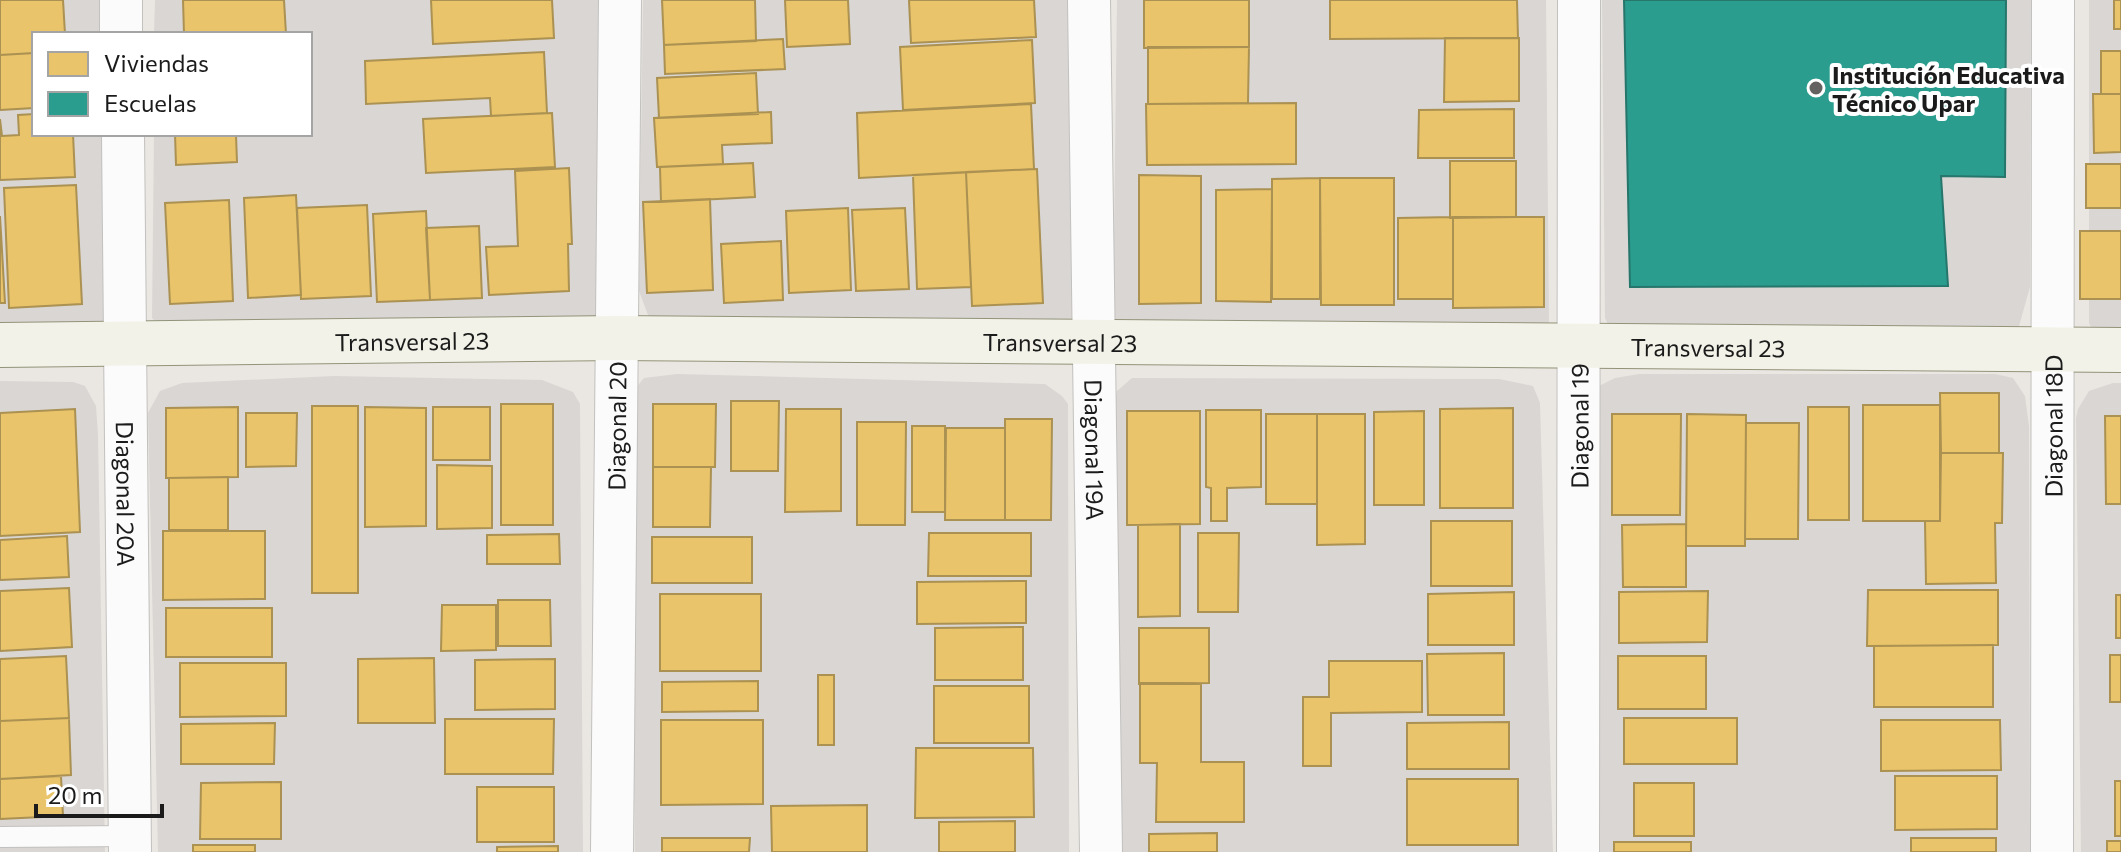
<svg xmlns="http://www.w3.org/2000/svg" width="2121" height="852" font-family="Commissioner,sans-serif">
<rect width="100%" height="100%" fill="#eae7e2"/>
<path fill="#d9d6d4" d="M0,0h104v34h-70v100h72l-1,190 -105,12z
M155,0h444l1,317 -438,11 -10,-10 2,-184h156v-100h-156z
M643,0h437l-1,323h-419l-12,-8 -9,-24z
M1117,0h429l3,326 -426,7 -10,-17z
M1602,0h429l-1,287 -11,39 -10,6 -397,1 -7,-15z
M2089,0h32v341l-26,-6 -6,-12z
M677,374l368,10 17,12 6,8 1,448h-434l-4,-449 3,-13 10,-12z
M1639,374h356l18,4 12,18 4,30 1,426h-438l7,-466 16,-8z
M334,376l208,4 31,12 7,12 3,448h-425l-10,-439 12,-22 22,-8z
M1132,378l367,1 34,7 7,17 13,449h-431l-10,-441 5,-20z
M0,381l73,1 12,4 11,20 2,29 7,417h-105z
M2113,383h8v469h-40l-5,-434 2,-9 11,-18z"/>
<path fill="#e9c46a" stroke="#ab9152" stroke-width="2" d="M0,0h63l2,34h-31v19l-34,2z
M183,0h101l2,34h-102z
M431,0h121l2,38 -121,6z
M662,0h93l1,41 -92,4z
M785,0h63l2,44 -63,3z
M909,0h125l2,37 -125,6z
M1144,0h105v47l-105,1z
M1330,0h187l1,38 -188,1z
M2114,0h7v29h-7z
M1445,38h74v63l-75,1z
M783,39l2,30 -120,5 -1,-29z
M1032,40l3,63 -132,7 -3,-63z
M1148,47h101l-1,56 -100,1z
M2101,51h20v43h-20z
M544,52l3,61 -56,3 -1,-18 -124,6 -1,-43z
M34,53v55l-34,2v-55z
M756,73l2,41 -99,4 -2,-40z
M2093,94h28v58l-27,1z
M1296,103v61l-149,1 -1,-61z
M1031,104l3,65 -175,9 -2,-65z
M1514,109v49h-96l1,-48z
M771,112l1,31 -50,2 1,19 -66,3 -3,-49z
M552,113l3,54 -129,6 -3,-54z
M34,114v20h39l2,43 -75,3v-61l2,17 17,-1 -1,-20z
M175,134h75l-14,1 1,27 -61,3z
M1450,161h66v56l-66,1z
M753,163l2,34 -94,5 -1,-35z
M2086,164h35v44h-35z
M569,168l3,76h-4l1,47 -80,4 -3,-48 32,-1 -3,-75z
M1037,169l6,134 -71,3 -6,-134z
M966,172l5,115 -54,2 -4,-114z
M1139,175l62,1v127l-62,1z
M1320,178v121h-48v-120z
M1320,178h74v127h-73z
M76,185l6,119 -73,4 -5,-120z
M1272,189l-1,113 -55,-1v-111z
M296,195l5,100 -53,3 -4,-100z
M710,199l3,91 -66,3 -4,-91z
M229,200l4,101 -63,3 -5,-101z
M367,205l4,91 -70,3 -4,-91z
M848,208l3,82 -62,3 -3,-82z
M905,208l4,81 -53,2 -4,-81z
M426,211l4,89 -53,2 -4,-88z
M0,216l5,87h-5z
M1453,217v82h-55v-81z
M1453,217h91v90l-91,1z
M479,226l3,72 -52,2 -4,-72z
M2080,231h41v68h-41z
M781,241l2,59 -59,3 -3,-59z
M1940,393h59v60h-58z
M731,401h48l-1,70h-47z
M501,404h52v121h-52z
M653,404h63l-1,63h-62z
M1863,405h77v116h-77z
M312,406h46v187h-46z
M238,407v70l-72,1v-70z
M365,407l61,1v118l-61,1z
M433,407h57v53h-57z
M1808,407h41v113h-41z
M1513,408v100h-73v-99z
M75,409l5,123 -80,4v-123z
M786,409h55v102l-56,1z
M1206,410h55v77l-34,1v33h-16v-33l-5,-1z
M1127,411h73v113l-73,1z
M1424,411v94h-50v-93z
M246,413h51l-1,53 -50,1z
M1266,414h51v90h-51z
M1317,414h48v130l-48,1z
M1612,414h69l-1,101h-68z
M1687,414l59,1 -1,131h-59z
M2105,416h16v88h-15z
M1005,419h47l-1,101h-46z
M857,422h49l-1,103h-48z
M1746,423h53l-1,116h-53z
M912,426h33v86h-33z
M946,428h59v92h-60z
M1941,453h62l-1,70h-7l1,60 -70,1 -1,-63h15z
M437,465l55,1v62l-55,1z
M653,467h58l-1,60h-57z
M228,477v53h-59v-52z
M1431,521h81v65h-81z
M1180,524v92l-42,1v-92z
M1686,524v63h-63l-1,-62z
M163,531h102v68l-102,1z
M929,533h102v43h-103z
M1198,533h41l-1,79h-40z
M559,534l1,30h-73v-29z
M67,536l2,41 -69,3v-40z
M652,537h100v46h-100z
M1026,581v42l-109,1v-42z
M69,588l3,59 -72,4v-60z
M1868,590h130v55l-131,1z
M1708,591l-1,51 -88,1v-51z
M1514,592v53h-86v-51z
M660,594h101v77h-101z
M2116,595h5v43h-5z
M498,600h52l1,46h-53z
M442,605h54v45l-55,1z
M166,608h106v49h-106z
M1023,627v53h-88v-52z
M1139,628h70v55l-70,1z
M1993,645v62h-119v-61z
M1504,653v62h-76l-1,-61z
M2110,655h11v47h-11z
M66,656l3,62 -69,3v-62z
M1618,656h88v53h-88z
M434,658l1,65h-77v-64z
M555,659v50l-80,1v-50z
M1329,661h93v51l-91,1v53h-28v-69h26z
M180,663h106v53l-106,1z
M818,675h16v70h-16z
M758,681v30l-96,1v-30z
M1140,683l61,1v78h43v60h-88l1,-59h-17z
M934,686h95v57h-95z
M69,718l2,57 -71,4v-58z
M1624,718h113v46h-113z
M445,719h109l-1,55h-108z
M661,720h102v84l-102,1z
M1881,720h119l1,50 -120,1z
M1509,722v47h-102v-46z
M275,723l-1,41h-93v-40z
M916,748h117l1,69 -119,1z
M61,776l2,40 -63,3v-40z
M1895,776h102v53l-102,1z
M1407,779h111v66h-111z
M2115,781h6v55h-6z
M281,782v57h-81l1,-56z
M1634,783h60v53h-60z
M477,787h77v55h-77z
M867,805v47h-95l-1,-46z
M1015,821v31h-76v-30z
M1217,833v19h-68v-18z
M662,838h88l-1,14h-87z
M1911,838h85v14h-85z
M2107,841h14v11h-14z
M1614,842h77v10h-77z
M193,845h62v7h-62z
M558,846v6h-61v-5z"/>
<path fill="#2a9d8f" stroke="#26766c" stroke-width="2" d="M1624,0h382l-1,177 -64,-1 7,110 -318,1z"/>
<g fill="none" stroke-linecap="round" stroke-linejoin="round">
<g stroke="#c2c1bf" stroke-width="22">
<path id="lane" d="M0,837l130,-1"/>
</g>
<g stroke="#c2c1bf" stroke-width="44">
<g id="street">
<path d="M121,0v34"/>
<path id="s1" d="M1089,0l12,852"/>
<path id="s2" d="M123,134l7,718"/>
<path id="s3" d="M612,852l8,-852"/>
<path id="s4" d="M1578,852l1,-852"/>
<path id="s5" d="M2052,852l1,-852"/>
</g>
</g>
<g stroke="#93937a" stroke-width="46">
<g id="secondary">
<path id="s6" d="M0,345l617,-7 1504,12"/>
</g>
</g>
<use href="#lane" stroke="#fcfbfb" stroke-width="20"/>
<use href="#street" stroke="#fcfbfb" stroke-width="42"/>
<use href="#secondary" stroke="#f2f2e8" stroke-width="44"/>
</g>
<circle fill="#636261" stroke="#fff" stroke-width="3" cx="1816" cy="88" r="8"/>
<g text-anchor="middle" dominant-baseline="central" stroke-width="8" stroke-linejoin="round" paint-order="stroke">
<g font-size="24" font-weight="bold" fill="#1b1b1b" stroke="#fff" text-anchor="start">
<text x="1832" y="74">Institución Educativa<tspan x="1832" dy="28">Técnico Upar</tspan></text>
</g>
<g font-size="24" fill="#1b1b1b" stroke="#fff">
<text stroke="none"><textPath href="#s6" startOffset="412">Transversal 23</textPath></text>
<text stroke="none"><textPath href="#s6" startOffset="1060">Transversal 23</textPath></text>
<text stroke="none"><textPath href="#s6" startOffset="1708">Transversal 23</textPath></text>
<text stroke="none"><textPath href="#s3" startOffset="426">Diagonal 20</textPath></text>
<text stroke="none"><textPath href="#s4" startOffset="426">Diagonal 19</textPath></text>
<text stroke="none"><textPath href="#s5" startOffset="426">Diagonal 18D</textPath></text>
<text stroke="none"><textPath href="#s1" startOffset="450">Diagonal 19A</textPath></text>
<text stroke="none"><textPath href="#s2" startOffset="360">Diagonal 20A</textPath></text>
</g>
</g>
<rect x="32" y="32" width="280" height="104" fill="#ffffff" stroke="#a4a4a4" stroke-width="2"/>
<rect x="48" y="52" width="40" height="24" fill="#e9c46a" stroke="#a4a4a4" stroke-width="2"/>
<text x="104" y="72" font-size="24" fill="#1b1b1b">Viviendas</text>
<rect x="48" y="92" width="40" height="24" fill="#2a9d8f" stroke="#a4a4a4" stroke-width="2"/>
<text x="104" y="112" font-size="24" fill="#1b1b1b">Escuelas</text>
<path d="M36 804v12h126v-12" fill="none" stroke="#1b1b1b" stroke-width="4"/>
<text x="48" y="804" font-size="24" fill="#1b1b1b" stroke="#ffffff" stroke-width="6" paint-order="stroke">20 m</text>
</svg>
